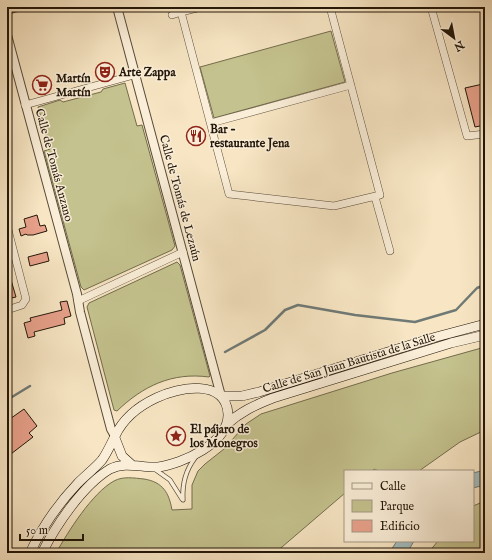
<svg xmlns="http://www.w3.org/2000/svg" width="492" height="560" font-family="'IM FELL English',serif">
<rect width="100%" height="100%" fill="#f7e5c3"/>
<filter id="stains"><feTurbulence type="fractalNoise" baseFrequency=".005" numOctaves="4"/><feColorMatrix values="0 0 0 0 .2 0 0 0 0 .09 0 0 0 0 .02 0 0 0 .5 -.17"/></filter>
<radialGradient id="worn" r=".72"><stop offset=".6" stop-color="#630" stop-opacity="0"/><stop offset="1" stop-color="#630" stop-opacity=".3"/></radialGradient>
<path fill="#c4c28e" stroke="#736c4c" d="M331,31l14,51 -131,36 -14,-51z
M125,83l12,43 5,-1 33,121 -3,4 -88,40 -3,-3 -37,-136 6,-2 -12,-42 22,-7 3,2 38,-10 2,-3z
M177,262l3,3 30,111 -1,1c-37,-5 -66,9 -92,34l-3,-1 -27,-103 2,-4z
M485,347v83l-25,12 -41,29h-40l-5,-2 -2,2h-27v22l-70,60h-219c12,-21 36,-60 58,-72 9,-5 20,-3 30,-2 19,3 25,14 28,31l20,-1v-24l6,-14 7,-7 19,-15 22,-25 15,-10 131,-41z
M485,501v52h-57l10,-12h35v-35z"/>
<path fill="#a2bcbe" stroke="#6f7a76" d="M485,470v15l-12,3v-15z
M397,541h17l-7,12h-18z"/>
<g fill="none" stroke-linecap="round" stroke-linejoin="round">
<path stroke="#6f7a76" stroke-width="2.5" d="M225,352l40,-22 20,-20 13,-5 57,10 60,7 41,-12 21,-22 8,-3
M7,400l23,-14"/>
</g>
<path fill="#e8a18b" stroke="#221609" d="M483,84l2,7v34l-10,2 -10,-39z
M37,215l3,11 5,-1 2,6 -14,4h-6l-1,-1 -5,2 -2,-7 7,-2 -2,-8z
M47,252l2,9 -19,5 -2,-9z
M9,273l7,24 -9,2v-25z
M67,301l4,15 -7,2 1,6 -31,8 1,4 -7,2 -4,-15 7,-2 -1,-3 32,-8 -2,-8z
M24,409l13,17 -8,7 4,4 -26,20v-36z"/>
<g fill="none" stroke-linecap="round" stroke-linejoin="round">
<g stroke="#574a38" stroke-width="5">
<path id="service" d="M156,470l14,10 12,19
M183,500c-1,-16 2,-29 12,-42"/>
</g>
<g stroke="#574a38" stroke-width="8">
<path id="minor" d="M201,7l-20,5 48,182 105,12 46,-11 -50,-188
M431,7l36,129 18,-2
M172,15l9,-3
M25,105l109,-30
M211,123l140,-38
M375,197l15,54
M7,226l19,73 -4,6 -15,5
M78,301l105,-49"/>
</g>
<g stroke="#574a38" stroke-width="10">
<path id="tertiary" d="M117,7l104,389
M7,10l10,-3
M7,35l70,259 3,18 31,117 4,7"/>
</g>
<g stroke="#221609" stroke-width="10">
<path id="secondary" d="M221,396h21l17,-4 177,-55 49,-13
M226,425c14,-13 29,-20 47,-27l178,-55 34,-8
M115,438l7,18 10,9
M30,553c12,-26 28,-49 48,-70 8,-8 17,-15 24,-23 5,-7 9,-16 13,-24 8,-17 24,-30 41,-38 22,-11 70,-20 72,16 1,29 -46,50 -70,53 -16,1 -33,-6 -48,2 -27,16 -54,56 -68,84"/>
</g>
<use href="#service" stroke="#faeed8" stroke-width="3.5"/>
<use href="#minor" stroke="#faeed8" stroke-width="7"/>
<use href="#tertiary" stroke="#faeed8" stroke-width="8"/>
<use href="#secondary" stroke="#faeed8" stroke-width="9"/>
</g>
<defs>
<g id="theatre-ring" transform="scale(1)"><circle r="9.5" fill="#faeed8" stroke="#8f2418" stroke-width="1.5"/><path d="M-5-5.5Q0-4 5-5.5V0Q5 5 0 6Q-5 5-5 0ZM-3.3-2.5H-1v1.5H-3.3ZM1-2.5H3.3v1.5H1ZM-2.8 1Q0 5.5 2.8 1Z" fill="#8f2418"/></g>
<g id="supermarket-ring" transform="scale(1)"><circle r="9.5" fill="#faeed8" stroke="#8f2418" stroke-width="1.5"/><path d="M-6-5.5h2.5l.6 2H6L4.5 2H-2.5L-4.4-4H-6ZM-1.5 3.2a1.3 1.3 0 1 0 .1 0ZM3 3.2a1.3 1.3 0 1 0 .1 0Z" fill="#8f2418"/></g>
<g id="restaurant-ring" transform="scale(1)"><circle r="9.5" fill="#faeed8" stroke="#8f2418" stroke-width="1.5"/><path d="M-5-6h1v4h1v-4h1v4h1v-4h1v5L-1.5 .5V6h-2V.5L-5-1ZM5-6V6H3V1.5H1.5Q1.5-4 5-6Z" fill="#8f2418"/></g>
<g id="sight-ring" transform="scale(1)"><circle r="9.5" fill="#faeed8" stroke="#8f2418" stroke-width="1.5"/><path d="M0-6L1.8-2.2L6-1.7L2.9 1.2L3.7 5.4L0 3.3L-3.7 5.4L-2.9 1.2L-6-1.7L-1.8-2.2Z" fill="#8f2418"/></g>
</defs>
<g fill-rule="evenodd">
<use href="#theatre-ring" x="105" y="72"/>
<use href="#supermarket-ring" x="42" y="85"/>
<use href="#restaurant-ring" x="196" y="136"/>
<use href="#sight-ring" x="176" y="436"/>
</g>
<g text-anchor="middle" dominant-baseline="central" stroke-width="3" stroke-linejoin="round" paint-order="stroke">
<g font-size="12" font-weight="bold" fill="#221609" stroke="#faeed8" text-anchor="start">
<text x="119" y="72">Arte Zappa</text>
<text x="56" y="78">Martín<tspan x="56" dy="14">Martín</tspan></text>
<text x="210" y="129">Bar -<tspan x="210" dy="14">restaurante Jena</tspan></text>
<text x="190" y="429">El pájaro de<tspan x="190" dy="14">los Monegros</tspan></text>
</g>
<g font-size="12" fill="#221609" stroke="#faeed8">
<text transform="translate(54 165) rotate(75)">Calle de Tomás Anzano</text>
<text transform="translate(180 198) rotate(75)">Calle de Tomás de Lezaún</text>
<text transform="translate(349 363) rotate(-17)">Calle de San Juan Bautista de la Salle</text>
</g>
</g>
<rect width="492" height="560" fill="none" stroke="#f7e5c3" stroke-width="24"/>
<rect x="8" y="8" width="476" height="544" fill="none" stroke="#221609" stroke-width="2"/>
<rect x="12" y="12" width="468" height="536" fill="none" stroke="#221609"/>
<rect x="344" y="470" width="130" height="72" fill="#faeed8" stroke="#a49885"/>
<rect x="352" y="483" width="20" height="6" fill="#faeed8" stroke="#a49885"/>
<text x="380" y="490" font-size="12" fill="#221609">Calle</text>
<rect x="352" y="500" width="20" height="12" fill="#c4c28e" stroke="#a49885"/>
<text x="380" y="510" font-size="12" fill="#221609">Parque</text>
<rect x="352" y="520" width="20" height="12" fill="#e8a18b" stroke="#a49885"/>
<text x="380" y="530" font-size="12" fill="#221609">Edificio</text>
<g transform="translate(454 38) rotate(148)" stroke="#faeed8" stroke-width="3" paint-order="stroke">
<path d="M0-3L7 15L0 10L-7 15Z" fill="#221609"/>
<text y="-6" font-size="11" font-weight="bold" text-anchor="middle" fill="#221609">N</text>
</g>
<path d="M20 534v6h63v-6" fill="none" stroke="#221609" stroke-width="2"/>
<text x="26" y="534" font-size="12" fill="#221609" stroke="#faeed8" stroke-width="3" paint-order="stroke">50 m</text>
<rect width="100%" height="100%" filter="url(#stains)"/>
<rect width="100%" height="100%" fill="url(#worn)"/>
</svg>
